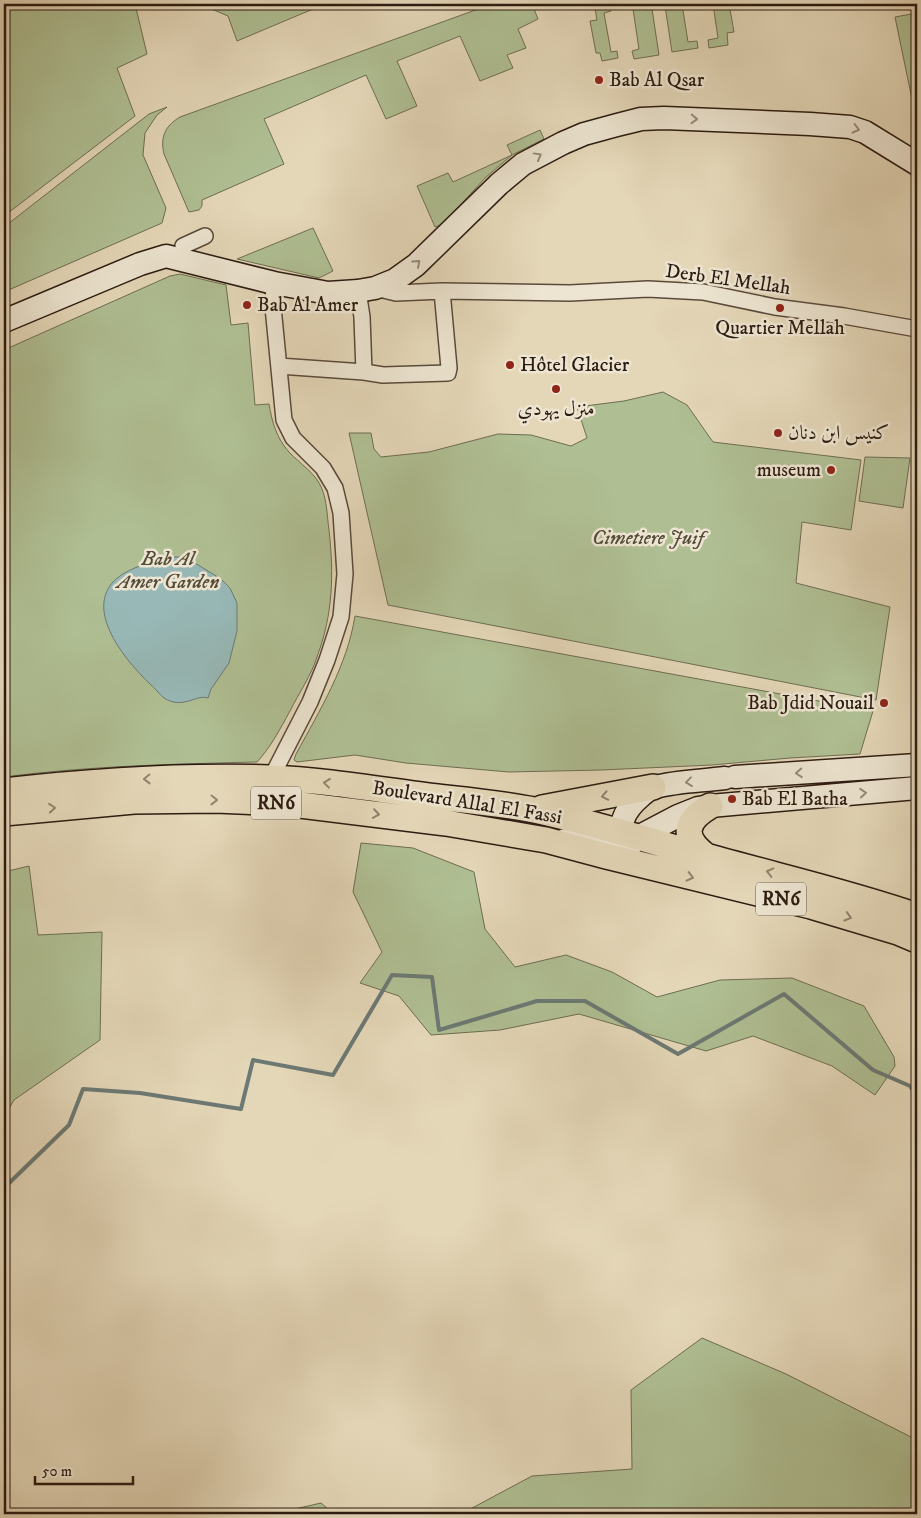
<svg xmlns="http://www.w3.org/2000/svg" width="921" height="1518" font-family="'IM FELL DW Pica',Amiri,serif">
<rect width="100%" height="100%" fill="#e4d7b8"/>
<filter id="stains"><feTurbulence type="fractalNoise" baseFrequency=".004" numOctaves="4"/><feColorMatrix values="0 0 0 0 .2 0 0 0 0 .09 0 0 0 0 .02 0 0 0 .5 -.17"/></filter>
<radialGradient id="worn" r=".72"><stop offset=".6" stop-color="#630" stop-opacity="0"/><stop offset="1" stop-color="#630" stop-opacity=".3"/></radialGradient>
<path fill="#afbf93" stroke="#6e6d52" d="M4,4h131l12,50 -30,14 18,48 -131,100z
M204,4h121l-88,37 -9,-25 -21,-9z
M492,4h40l6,15 -20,10 8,19 -19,7 6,13 -33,13 -20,-45 -63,25 20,45 -31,13 -20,-44 -102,44 20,45 -82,36v6l-3,4 -10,2 -25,-58c-4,-17 1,-28 16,-37z
M625,4h20l1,6 6,-1 7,46 -25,4 -2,-8 7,-2 -6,-40h-7z
M671,4h11l6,38 9,-1 1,7 -26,4 -7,-46z
M713,4h16l5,28 -7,1 1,12 -19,3 -1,-8 10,-2z
M610,6l1,5 -7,2 7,39 6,-1 1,7 -16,3 -2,-8h-4l-6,-32 7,-1 -2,-12z
M917,13v90l-4,1 -18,-87z
M167,107l-10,8 -12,18 -2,22 23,53 -4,15 -158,69v-65l145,-113z
M540,130l4,9 -32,16 -27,23 -42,46 -8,3 -18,-41 31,-13 5,9 59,-27 -5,-10z
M313,228l20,43 -14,7 -82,-19z
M180,274l46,11 5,40 17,-2 7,82 14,-1c3,18 8,35 20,48 11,12 27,21 33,37 5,12 5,27 7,41 5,45 4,84 -12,127 -6,19 -18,36 -27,54 -10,18 -19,36 -33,51 -85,2 -169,4 -253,15v-427l166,-74z
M663,392l24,13 26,37 148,18 -10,70 -49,-8 -6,61 94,24 -14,93 -488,-95 -39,-172h22l3,16 7,8 48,-5 69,-18 33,1 40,11 16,-8 -10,-31 47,-6z
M865,457l45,1 -7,50 -44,-7z
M355,616l518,95 -13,43 -70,4 -78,7 -111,5 -92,2 -103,-9 -51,-8 -58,7 -3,-2 2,-6c24,-44 51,-88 59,-138z
M361,843l52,5 61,24 11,57 30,38 51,-12 46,17 45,25 63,-17 72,-2 72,28 30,51 1,9 -20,29 -43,-29 -79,-30 -47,15 -127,-37 -79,16 -69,5 -32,-39 -39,-13 22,-31 -29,-60z
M29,866l9,69 64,-3 -2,108 -86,60 -10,17v-245z
M702,1338l84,36 131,66v74h-456l71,-38 100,-7 -1,-79z
M321,1503l13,11h-61z"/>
<path fill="#97b8b6" stroke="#6c7974" d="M169,557h12l9,3 31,19 9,9 7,15v28l-8,32 -18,26 -3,9c-12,-4 -25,12 -44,0 -5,-4 -9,-10 -14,-14 -23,-22 -68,-74 -34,-105 15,-13 36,-16 53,-22z"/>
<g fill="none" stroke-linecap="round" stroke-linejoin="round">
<path stroke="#6c7974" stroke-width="4" d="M4,1188l65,-63 14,-36 57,4 101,16 12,-49 80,15 59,-100 40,2 7,53 98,-29h48l93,53 106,-60 89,76 37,16 7,10"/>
<g stroke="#5a4a3b" stroke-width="18">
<path id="street" d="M183,246l22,-10
M358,291l4,26 2,55
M442,291l128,2 78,-4 55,3 72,15 69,9 73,13
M279,366l85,6 19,3 65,-2 1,-5 -7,-77 -46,2 -21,-5
M271,778l39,-76 17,-42 14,-43 4,-43 -4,-61 -6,-25 -12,-20 -30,-30 -9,-18 -11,-113 1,-24"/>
</g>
<g stroke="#2c1b11" stroke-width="25">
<path id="secondary" d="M4,321l136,-57 26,-8 108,27 54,10 30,-2 17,-3 20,-8 21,-15 83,-81 24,-20 40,-21 21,-9 33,-9 24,-6 23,-1 146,6 40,3 15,5 52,32
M735,777l182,-12
M565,840l60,1 13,-4 40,-21 20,-8 12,-2 207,-18
M629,849c-14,-22 -6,-38 13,-54 4,-3 8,-7 13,-8 23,-6 47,-6 70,-9"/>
</g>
<g stroke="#2c1b11" stroke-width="28">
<path id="primary" d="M4,791c88,-10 177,-16 266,-13 53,2 105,11 158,18 35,4 71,7 106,14 58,12 114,31 172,46 70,20 142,36 211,60
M542,808l111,-21
M4,813l130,-12 82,-1 68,3 162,20 100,17 60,16 205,50 87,26 19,8
M706,856c-25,-19 -21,-35 4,-50"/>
</g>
<use href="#street" stroke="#ede5d1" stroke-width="15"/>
<use href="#secondary" stroke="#ede5d1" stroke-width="22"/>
<use href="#primary" stroke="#e4d7b8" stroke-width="25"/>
</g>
<defs><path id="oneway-chevron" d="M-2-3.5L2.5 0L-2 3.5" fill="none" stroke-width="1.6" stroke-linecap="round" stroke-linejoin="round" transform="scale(1.25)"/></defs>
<g stroke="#968a7b">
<use href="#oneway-chevron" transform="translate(694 119) rotate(2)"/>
<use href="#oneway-chevron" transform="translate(856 129) rotate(14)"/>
<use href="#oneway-chevron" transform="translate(538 156) rotate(-29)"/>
<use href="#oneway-chevron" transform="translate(417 263) rotate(-42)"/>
<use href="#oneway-chevron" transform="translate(799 773) rotate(176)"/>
<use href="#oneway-chevron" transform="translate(689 782) rotate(173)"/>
<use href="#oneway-chevron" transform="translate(863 793) rotate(-5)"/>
</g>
<g stroke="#91826d">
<use href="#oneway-chevron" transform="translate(147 779) rotate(179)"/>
<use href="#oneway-chevron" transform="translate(327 783) rotate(-173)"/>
<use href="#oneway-chevron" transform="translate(605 796) rotate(169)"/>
<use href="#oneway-chevron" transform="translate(214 800) rotate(1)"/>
<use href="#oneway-chevron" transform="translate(52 808) rotate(-5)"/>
<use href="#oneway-chevron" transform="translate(376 814) rotate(8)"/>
<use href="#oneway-chevron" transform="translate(770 872) rotate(-166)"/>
<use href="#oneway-chevron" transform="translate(690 877) rotate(14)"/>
<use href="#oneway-chevron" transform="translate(848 917) rotate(16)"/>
</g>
<g fill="#8f2418" stroke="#ede5d1" stroke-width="2">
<circle cx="599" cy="80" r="5"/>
<circle cx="247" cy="305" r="5"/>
<circle cx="780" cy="308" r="5"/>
<circle cx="510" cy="365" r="5"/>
<circle cx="556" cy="389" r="5"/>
<circle cx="778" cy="433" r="5"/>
<circle cx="831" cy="470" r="5"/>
<circle cx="884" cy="703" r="5"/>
<circle cx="732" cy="799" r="5"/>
</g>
<g text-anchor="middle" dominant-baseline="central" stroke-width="5" stroke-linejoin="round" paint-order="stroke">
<g fill="#ede5d1" stroke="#66584b" stroke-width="1">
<rect x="251" y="786.5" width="50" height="33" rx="4"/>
<rect x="756" y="882.5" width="50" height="33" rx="4"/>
</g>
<g font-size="19" font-weight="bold" fill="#2c1b11">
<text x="276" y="803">RN6</text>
<text x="781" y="899">RN6</text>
</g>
<g font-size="20" fill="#2c1b11" stroke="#ede5d1" text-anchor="start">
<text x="609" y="80">Bab Al Qsar</text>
<text x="257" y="305">Bab Al Amer</text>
<text x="780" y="328" text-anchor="middle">Quartier Mellah</text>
<text x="520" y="365">Hôtel Glacier</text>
<text x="556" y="409" text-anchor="middle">منزل يهودي</text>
<text x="788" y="433">كنيس ابن دنان</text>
<text x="821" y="470" text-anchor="end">museum</text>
<text x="874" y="703" text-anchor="end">Bab Jdid Nouail</text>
<text x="742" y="799">Bab El Batha</text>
</g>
<g font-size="20" fill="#2c1b11" stroke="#ede5d1">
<text transform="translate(728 280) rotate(8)">Derb El Mellah</text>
<text transform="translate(467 803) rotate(9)">Boulevard Allal El Fassi</text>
</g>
<g font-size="20" font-style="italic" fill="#534c38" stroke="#ede5d1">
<text x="648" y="538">Cimetiere Juif</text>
<text x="168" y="559">Bab Al<tspan x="168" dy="23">Amer Garden</tspan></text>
</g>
</g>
<rect width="921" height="1518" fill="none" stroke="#e4d7b8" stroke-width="20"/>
<rect x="5" y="5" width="911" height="1508" fill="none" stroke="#2c1b11" stroke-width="2.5"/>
<rect x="10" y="10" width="901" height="1498" fill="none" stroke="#2c1b11"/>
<path d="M35 1476v8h98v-8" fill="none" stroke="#2c1b11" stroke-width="2.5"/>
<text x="42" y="1476" font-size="15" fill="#2c1b11" stroke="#ede5d1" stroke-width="4" paint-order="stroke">50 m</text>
<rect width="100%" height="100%" filter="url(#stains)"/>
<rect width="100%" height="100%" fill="url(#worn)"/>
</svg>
